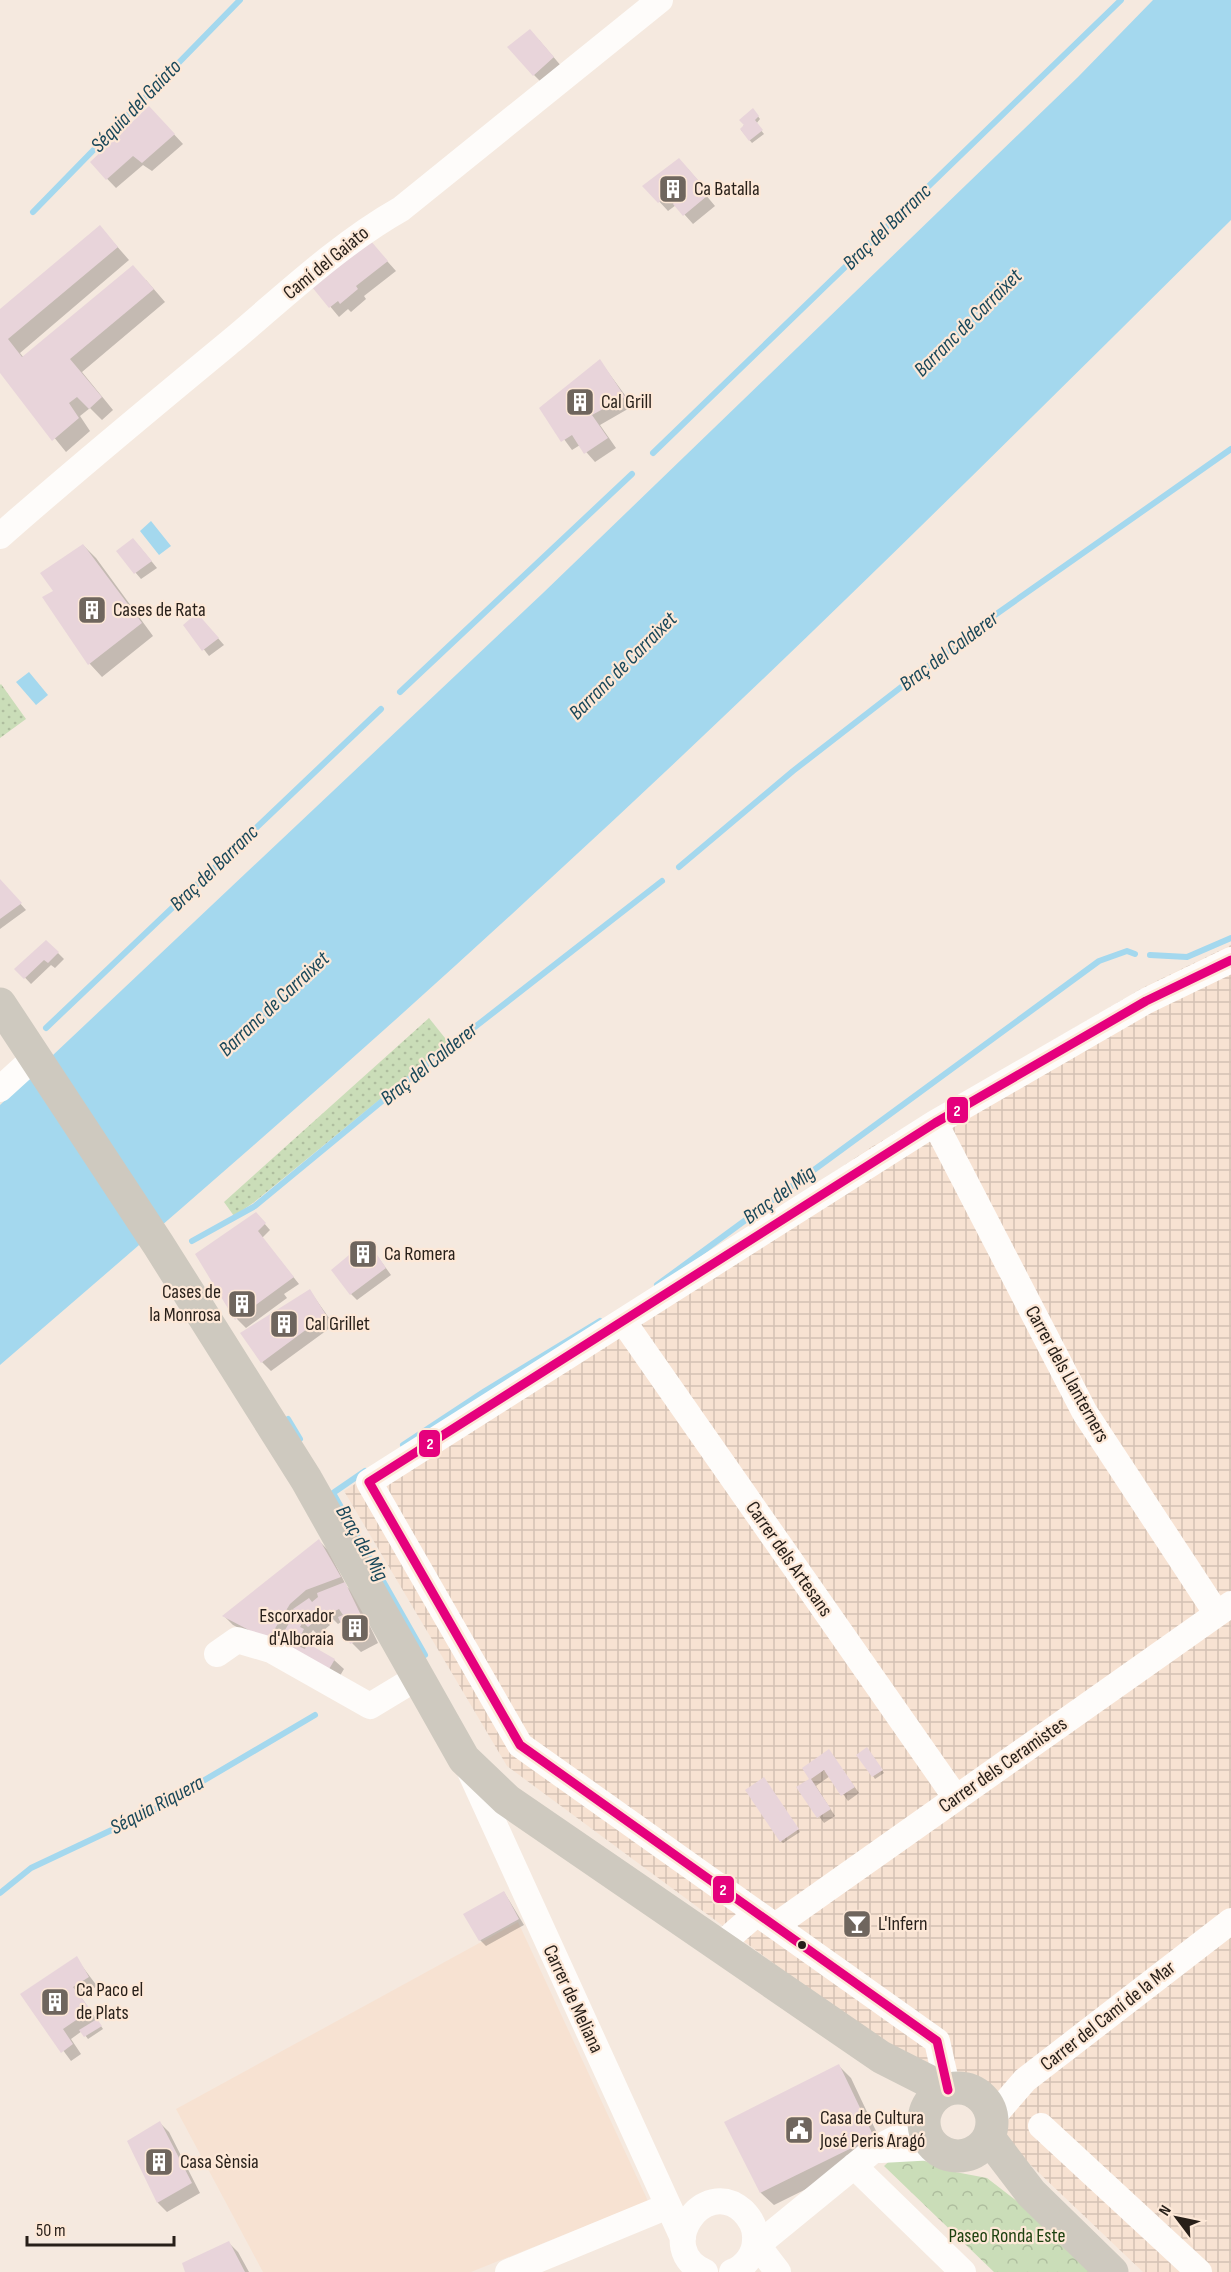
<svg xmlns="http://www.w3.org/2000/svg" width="1231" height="2272" font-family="'Sofia Sans Condensed',sans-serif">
<defs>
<pattern id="industrial-grid" width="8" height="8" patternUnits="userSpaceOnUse" patternTransform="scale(1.5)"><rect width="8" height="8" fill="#f7e2d2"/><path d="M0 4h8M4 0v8" fill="none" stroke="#d4c1b4"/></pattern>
<pattern id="grass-dots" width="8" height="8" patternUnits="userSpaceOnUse" patternTransform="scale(1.5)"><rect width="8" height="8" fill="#caddb8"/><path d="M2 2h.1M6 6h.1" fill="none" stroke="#aebd9e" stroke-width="1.8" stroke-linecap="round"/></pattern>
<pattern id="park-crowns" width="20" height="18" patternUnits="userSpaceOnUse" patternTransform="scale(1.5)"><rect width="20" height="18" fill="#caddb8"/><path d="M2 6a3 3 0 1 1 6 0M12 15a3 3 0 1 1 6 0" fill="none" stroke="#aebd9e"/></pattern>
</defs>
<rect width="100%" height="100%" fill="#f5e9df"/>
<path fill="#f7e2d2" d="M518,1922l130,279 -177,71h-208l-87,-163z"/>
<path fill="url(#industrial-grid)" d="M1231,945v1327h-88l-166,-158 -470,-348 -163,-275 276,-176 253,-169 271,-159z"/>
<path fill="url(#grass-dots)" d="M1,684l25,35 -26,19v-53z
M429,1018l20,25 -196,160 -19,13 -10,-14z"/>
<path fill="url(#park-crowns)" d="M897,2154l18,3 35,14 37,7 53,41 56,53h-102l-110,-106z"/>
<path fill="#a4d8ee" d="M1153,0h78v220c-224,222 -448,445 -680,658 -180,167 -365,327 -551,487v-260l543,-512 535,-516z
M151,521l20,25 -12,9 -19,-24z
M29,672l19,23 -12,10 -20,-23z"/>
<path fill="#0003" d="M539,40l23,27 -19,17 -9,-9z
M753,110l7,9 -4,5 8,10 -12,9 -11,-13z
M158,117l25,27 -31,27 -9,-6 -27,23 -24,-25z
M688,169l19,22 -2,3 10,12 -22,18 -17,-19 -8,6 -23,-25z
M100,227l29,33 -109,93 4,5 122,-78 19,22 -83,70 31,38 -11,10 -12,-12 -10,8 10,15 -24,21 -66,-81v-60z
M370,242l26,29 -32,25 2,3 -15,13 -3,-3 -9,8 -25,-30z
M600,361l33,45 -33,19 16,23 -21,14 -15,-17 -8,5 -31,-42z
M83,545l13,13 57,78 -51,41 -12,-13 -45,-66 10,-6z
M139,546l18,22 -16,11 -23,-27z
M203,621l21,24 -15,11 -24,-31z
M0,881l26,29 -26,19z
M58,953l6,6 -9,9 -4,-3 -20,19 -14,-15z
M256,1214l14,16 -8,8 37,46 -15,10 3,4 -41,30 -9,-9 -18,-31z
M367,1242l24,33 -34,25 -6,-6z
M310,1291l24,34 -63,46 -9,-9z
M319,1541l9,9 19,37 7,6 24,50 -17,9 -9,-9 -11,-21 -3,2 -5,-5 -6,2 3,4 -12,10 -5,-5 -4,6 3,4 -3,6 25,14 10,9 -9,15 -57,-36 -45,-23 -9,-9z
M829,1751l30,42 -11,8 -18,-25 -14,10 19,30 -11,7 -25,-35 12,-9 -7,-11z
M870,1752l14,21 -9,6 -2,-3z
M766,1782l34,50 -17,11 -2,-2z
M504,1892l20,33 -38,21 -6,-6z
M76,1958l21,28 -16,11 22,32 -15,10 -6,-8 -11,8 10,15 -10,7 -49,-66z
M839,2066l12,12 34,72 -111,55 -13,-12 -35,-70z
M160,2123l9,9 31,61 -33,19 -9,-9 -29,-62z
M229,2243l9,9 11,20h-62z"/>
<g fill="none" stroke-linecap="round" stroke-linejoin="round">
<path stroke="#a4d8ee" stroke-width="6" d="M33,212l207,-212
M653,453l468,-453
M400,692l232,-218
M679,867l114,-96 192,-149 246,-173
M1150,955l37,2 44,-19
M46,1028l335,-319
M192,1241l63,-35 166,-137 241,-188
M657,1285l442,-324 28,-10 8,3
M288,1419l12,20
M403,1445l82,-54 115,-70
M365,1471l-32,22 92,162
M0,1893l31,-25 121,-57 163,-96"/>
</g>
<path fill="#e8d4da" d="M530,29l24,28 -21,19 -26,-29z
M149,106l26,28 -33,29 -9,-7 -27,24 -16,-18z
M753,108l6,8 -4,4 8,10 -14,11 -9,-12 4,-4 -5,-5z
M679,158l20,23 -2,3 10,12 -24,20 -10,-12 3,-5 -6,-6 -12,10 -16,-17z
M100,225l18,22 -110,92 14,18 111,-92 21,24 -84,70 32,38 -13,12 -12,-12 -8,6 10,15 -27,23 -52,-68v-64z
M370,240l18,21 -32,25 2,3 -18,15 -2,-3 -9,7 -17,-21z
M600,359l25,38 -33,18 16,23 -24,16 -12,-19 -11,7 -22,-34z
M133,538l19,23 -18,13 -18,-23z
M83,544l59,79 -54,42 -46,-68 11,-6 -13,-18z
M197,613l22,25 -17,13 -19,-26z
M0,879l22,24 -22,16z
M46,940l13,12 -11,11 -4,-3 -20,19 -10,-10z
M256,1212l10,11 -8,8 36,46 -59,43 -40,-66z
M367,1240l19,28 -36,27 -19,-25z
M310,1289l16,26 -65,48 -21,-30z
M319,1539l22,38 -35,13 -16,14 -22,36 -46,-24z
M345,1582l25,52 -20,10 -12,-27 5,-2 -4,-6 -12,6 -3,-5 -5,2 3,3 -14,12 -5,-5 -3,5 4,2 -8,16 9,4 2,-6 28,16 -10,17 -50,-29 20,-34 -2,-4 16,-11 3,4 6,-5 -1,-4z
M867,1747l16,23 -11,7 -16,-22z
M829,1749l26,38 -14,9 -17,-26 -13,9 20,30 -14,9 -21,-31 13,-8 -7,-11z
M764,1777l35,52 -19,13 -35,-52z
M504,1891l15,28 -40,22 -16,-27z
M77,1956l12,21 -16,10 18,23 -28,19 10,15 -12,9 -41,-59z
M97,2019l5,7 -18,11 -5,-7z
M839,2064l35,73 -114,56 -36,-71z
M160,2121l32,62 -35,20 -30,-62z
M229,2241l16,31h-60l-3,-9z"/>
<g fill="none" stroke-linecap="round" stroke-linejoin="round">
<path stroke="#fefcfa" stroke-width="26" d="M0,536c77,-68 156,-133 236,-199 53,-45 105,-94 165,-128l259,-209
M0,1089l34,-31
M935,1123l150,290 132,201
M623,1321l333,477
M217,1654l20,-14 34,10 99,56 48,-29
M468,1767l215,471
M775,1926l456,-322
M719,1946l38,-33
M948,2090l-11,-49 -417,-296 -151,-263 566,-359 211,-122 85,-41
M992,2118l33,-38 206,-159
M1041,2126l158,146
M881,2150l54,-3
M854,2166l109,106
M754,2248l121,-99 49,-25
M752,2253l13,2 13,17
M508,2272l160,-66
M705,2272c-52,-23 -2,-97 38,-61 8,8 13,18 12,29 0,14 -10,27 -23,32"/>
<path stroke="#cec9bf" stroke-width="33" d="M0,1004l158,240 148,235 158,280 43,41 374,257 65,33
M924 2122a34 34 0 1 1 68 0a34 34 0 1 1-68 0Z
M989,2138l42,55 81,79"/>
<g stroke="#fde8d7" stroke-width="14">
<path id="bus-1" d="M948,2090l-11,-49 -417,-296 -151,-263 566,-359 211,-122 85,-41"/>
</g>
<use href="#bus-1" stroke="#e5007d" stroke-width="9"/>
</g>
<defs>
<g id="building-square" transform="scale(1.5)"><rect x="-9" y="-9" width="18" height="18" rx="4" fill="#6f665e" stroke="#fde8d7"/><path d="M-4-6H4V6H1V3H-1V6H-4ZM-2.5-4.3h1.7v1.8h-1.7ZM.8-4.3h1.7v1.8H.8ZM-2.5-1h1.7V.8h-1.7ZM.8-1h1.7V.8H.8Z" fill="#fff"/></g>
<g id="bar-square" transform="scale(1.5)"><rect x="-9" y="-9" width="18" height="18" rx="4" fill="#6f665e" stroke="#fde8d7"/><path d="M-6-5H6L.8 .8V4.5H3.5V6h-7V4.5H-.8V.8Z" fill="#fff"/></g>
<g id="civic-square" transform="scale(1.5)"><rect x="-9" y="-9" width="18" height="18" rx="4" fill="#6f665e" stroke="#fde8d7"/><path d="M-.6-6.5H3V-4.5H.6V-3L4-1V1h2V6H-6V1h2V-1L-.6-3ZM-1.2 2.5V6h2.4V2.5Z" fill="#fff"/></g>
</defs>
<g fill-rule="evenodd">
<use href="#building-square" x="673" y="189"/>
<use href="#building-square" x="580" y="402"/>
<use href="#building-square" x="92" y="610"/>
<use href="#building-square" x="363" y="1254"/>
<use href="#building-square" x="242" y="1304"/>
<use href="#building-square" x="284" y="1324"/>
<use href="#building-square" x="355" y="1628"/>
<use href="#bar-square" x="857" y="1924"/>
<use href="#building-square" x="55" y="2002"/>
<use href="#civic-square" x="799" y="2130"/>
<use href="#building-square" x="159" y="2162"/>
</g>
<circle fill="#271f19" stroke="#fde8d7" stroke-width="2" cx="802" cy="1945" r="5"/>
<g text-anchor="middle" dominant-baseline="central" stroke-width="4.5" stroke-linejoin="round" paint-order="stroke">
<g font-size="20" fill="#271f19" stroke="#fde8d7" text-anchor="start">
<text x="694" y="189">Ca Batalla</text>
<text x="601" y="402">Cal Grill</text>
<text x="113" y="610">Cases de Rata</text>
<text x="384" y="1254">Ca Romera</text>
<text x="221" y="1292" text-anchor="end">Cases de<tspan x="221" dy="23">la Monrosa</tspan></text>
<text x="305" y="1324">Cal Grillet</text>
<text x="334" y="1616" text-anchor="end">Escorxador<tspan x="334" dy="23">d'Alboraia</tspan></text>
<text x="878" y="1924">L'Infern</text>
<text x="76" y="1990">Ca Paco el<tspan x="76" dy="23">de Plats</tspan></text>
<text x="820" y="2118">Casa de Cultura<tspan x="820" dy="23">José Peris Aragó</tspan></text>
<text x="180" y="2162">Casa Sènsia</text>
</g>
<g font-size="20" fill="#271f19" stroke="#fde8d7">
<text transform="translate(326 263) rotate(-39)">Camí del Gaiato</text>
<text transform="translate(1067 1374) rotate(61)">Carrer dels Llanterners</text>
<text transform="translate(789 1559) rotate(55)">Carrer dels Artesans</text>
<text transform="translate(1003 1765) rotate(-35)">Carrer dels Ceramistes</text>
<text transform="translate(573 1999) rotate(65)">Carrer de Meliana</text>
<text transform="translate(1108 2016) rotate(-38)">Carrer del Camí de la Mar</text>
</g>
<g font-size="20" fill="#1e4210" stroke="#fde8d7">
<text x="1007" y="2236">Paseo Ronda Este</text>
</g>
<g font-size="21" font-style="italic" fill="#1a485a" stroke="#fde8d7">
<text transform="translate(136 106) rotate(-46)">Séquia del Gaiato</text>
<text transform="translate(887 227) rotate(-44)">Braç del Barranc</text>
<text transform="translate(968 323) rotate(-45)">Barranc de Carraixet</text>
<text transform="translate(949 651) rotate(-37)">Braç del Calderer</text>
<text transform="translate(623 666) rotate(-45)">Barranc de Carraixet</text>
<text transform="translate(214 868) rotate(-44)">Braç del Barranc</text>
<text transform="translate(274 1004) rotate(-43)">Barranc de Carraixet</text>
<text transform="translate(429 1064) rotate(-39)">Braç del Calderer</text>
<text transform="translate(779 1195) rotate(-36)">Braç del Mig</text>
<text transform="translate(362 1543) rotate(60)">Braç del Mig</text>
<text transform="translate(157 1805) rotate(-28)">Séquia Riquera</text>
</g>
</g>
<g stroke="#fde8d7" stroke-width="2">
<rect x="946" y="1096" width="23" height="28" rx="6" fill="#e5007d"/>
<rect x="418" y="1429" width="23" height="29" rx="6" fill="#e5007d"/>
<rect x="712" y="1875" width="23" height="29" rx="6" fill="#e5007d"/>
</g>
<g font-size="16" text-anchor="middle" font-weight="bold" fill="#fff">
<text x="957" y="1116">2</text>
<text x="430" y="1449">2</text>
<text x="723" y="1895">2</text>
</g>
<g transform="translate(1177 2218) rotate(302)" stroke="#fde8d7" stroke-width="4.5" paint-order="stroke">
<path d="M0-4.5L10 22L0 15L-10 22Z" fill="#271f19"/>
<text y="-9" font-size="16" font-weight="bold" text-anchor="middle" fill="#271f19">N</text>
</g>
<path d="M27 2236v9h147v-9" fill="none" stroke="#271f19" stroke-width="3"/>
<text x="36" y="2236" font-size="18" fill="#271f19" stroke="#fde8d7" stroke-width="4.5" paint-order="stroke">50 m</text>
</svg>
